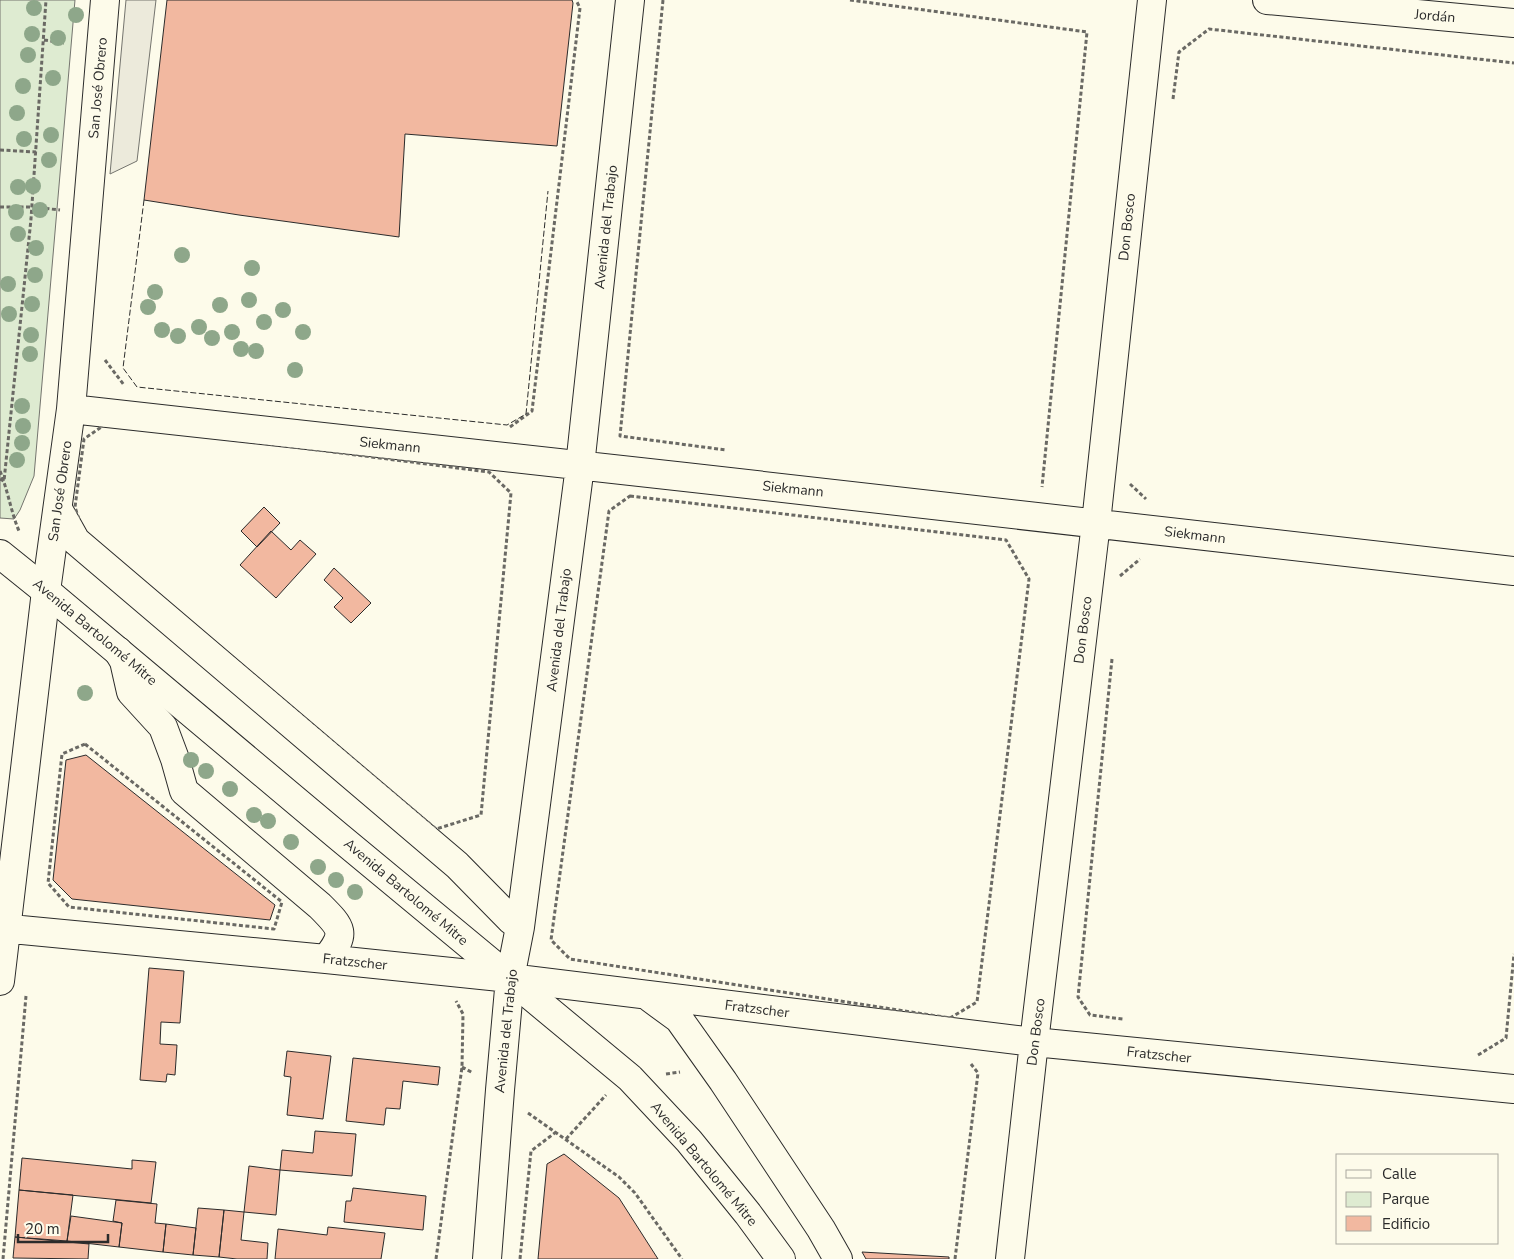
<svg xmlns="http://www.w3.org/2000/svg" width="1514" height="1259" font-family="'Nunito Sans',sans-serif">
<rect width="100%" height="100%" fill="#fdfbea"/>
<path fill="#deebd1" stroke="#74746e" d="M0,0h75l-41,476 -14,34 -6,9 -14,-1z"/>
<path fill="#eceadb" stroke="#74746e" d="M126,0h30l-19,161 -27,13z"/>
<path fill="#f2b8a0" stroke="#2b2b2b" d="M167,0h405l1,3 -16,143 -152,-12 -6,103 -160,-22 -95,-15z
M264,507l16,16 -23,24 -16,-16z
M271,531l20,19 9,-10 16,14 -40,44 -36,-33z
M334,568l37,35 -20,20 -17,-16 9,-9 -19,-18z
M86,755l189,150 -5,15 -198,-21 -19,-19 13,-120z
M149,968l35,3 -4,52 -19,-1 -1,22 17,1 -2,30 -8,-1 -1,8 -26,-2z
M287,1051l44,5 -8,63 -36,-4 4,-38 -7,-1z
M353,1058l87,9 -2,18 -35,-4 -3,28 -14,-1 -2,17 -38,-4z
M315,1131l41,3 -4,42 -72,-6 2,-20 31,3z
M564,1154l55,44 39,61h-120l9,-95z
M22,1158l110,11v-9l24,2 -5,41 -132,-13z
M249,1166l31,4 -4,45 -32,-3z
M353,1188l73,8 -3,34 -79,-8 2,-21h5z
M19,1190l54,5 -6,46 -52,-4z
M116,1200l41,4 -2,19 11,1 -3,28 -44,-5 3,-24 -9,-2z
M198,1208l26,2 -5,47 -26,-2z
M224,1210l20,2 -3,28 27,3 -1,16h-30l-18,-2z
M71,1216l51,7 -3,24 -52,-6z
M166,1224l30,4 -3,27 -30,-3z
M328,1227l57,6 -4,26h-106l3,-30 49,6z
M15,1237l74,7 -1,15 -75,-1z
M862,1252l87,5v2h-83z"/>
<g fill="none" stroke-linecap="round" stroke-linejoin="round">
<g stroke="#2b2b2b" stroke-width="30">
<path id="minor" d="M1267,0l247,23
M71,409l614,68 829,94
M58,509l18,32 381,324 54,55 9,7
M118,651l6,10 7,31 32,35 12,32 9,32 136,115c22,22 27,27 6,53
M0,928l326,31 184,19 524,64 480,47
M0,981l46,-390 25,-182 34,-409
M649,997l30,22 44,62 98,148 17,30
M487,1259l13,-169 10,-112 10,-51 60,-461 50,-466
M1010,1259l24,-217 62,-519 56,-523"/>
</g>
<g stroke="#2b2b2b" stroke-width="30">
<path id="major" d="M0,554l46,37 292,245 292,242 59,63 59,73 33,45"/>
</g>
<path stroke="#6a6964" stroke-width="3" stroke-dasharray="4 2.5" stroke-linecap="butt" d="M663,0l-43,436 106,14
M850,0l237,32 -45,455
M44,40l20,3
M1173,99l6,-47 30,-23 305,34
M0,150l36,2
M0,207h32l28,3
M105,360l19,25
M107,423l382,49 22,21 -30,322 -45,14 -353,-297 -8,-25 9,-68z
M510,427l22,-16 48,-403 -4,-8
M0,471c8,20 11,41 19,60
M0,479l4,2 27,-262 15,-219
M1130,484l16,15
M630,496l376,44 23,39 -52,423 -27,16 -380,-59 -19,-19 58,-429z
M1120,576l20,-17
M1112,659l-34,338 12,18 33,4
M85,744l197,158 -8,27 -205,-22 -21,-24 14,-129z
M1478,1055l28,-17 8,-84
M462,1067l11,6
M666,1074l14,-2
M528,1113l91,64 16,16 47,66
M566,1139l40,-44
M3,1259l23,-263
M436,1259l26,-192 1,-53 -7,-13
M520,1259l11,-108 25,-19
M955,1259l23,-186 -7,-9"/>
<use href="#minor" stroke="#fdfbea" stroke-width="28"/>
<use href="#major" stroke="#fdfbea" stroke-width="28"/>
<path stroke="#2b2b2b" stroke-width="1" stroke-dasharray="6 2.5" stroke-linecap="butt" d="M144,200l-21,168 14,19 370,38 19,-11 22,-223"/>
</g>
<g fill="#8ea78a">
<circle cx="34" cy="8" r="8"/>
<circle cx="76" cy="15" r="8"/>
<circle cx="32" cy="34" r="8"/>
<circle cx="58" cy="38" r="8"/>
<circle cx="28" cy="55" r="8"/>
<circle cx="53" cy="78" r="8"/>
<circle cx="23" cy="86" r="8"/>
<circle cx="17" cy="113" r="8"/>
<circle cx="51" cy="135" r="8"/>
<circle cx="24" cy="139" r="8"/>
<circle cx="49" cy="160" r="8"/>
<circle cx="33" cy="186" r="8"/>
<circle cx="18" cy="187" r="8"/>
<circle cx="40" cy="210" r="8"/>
<circle cx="16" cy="212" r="8"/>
<circle cx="18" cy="234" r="8"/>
<circle cx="36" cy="248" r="8"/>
<circle cx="182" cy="255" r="8"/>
<circle cx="252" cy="268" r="8"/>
<circle cx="35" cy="275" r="8"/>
<circle cx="8" cy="284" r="8"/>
<circle cx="155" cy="292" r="8"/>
<circle cx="249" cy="300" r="8"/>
<circle cx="32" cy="304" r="8"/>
<circle cx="220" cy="305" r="8"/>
<circle cx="148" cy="307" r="8"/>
<circle cx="283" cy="310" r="8"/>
<circle cx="9" cy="314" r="8"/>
<circle cx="264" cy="322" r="8"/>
<circle cx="199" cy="327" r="8"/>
<circle cx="162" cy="330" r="8"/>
<circle cx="232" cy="332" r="8"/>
<circle cx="303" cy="332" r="8"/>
<circle cx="31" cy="335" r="8"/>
<circle cx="178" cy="336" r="8"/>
<circle cx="212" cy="338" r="8"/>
<circle cx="241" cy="349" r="8"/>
<circle cx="256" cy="351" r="8"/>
<circle cx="30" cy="354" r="8"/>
<circle cx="295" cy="370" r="8"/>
<circle cx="22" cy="406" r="8"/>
<circle cx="23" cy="426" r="8"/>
<circle cx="22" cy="443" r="8"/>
<circle cx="17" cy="460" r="8"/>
<circle cx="85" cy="693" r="8"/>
<circle cx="191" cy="760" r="8"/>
<circle cx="206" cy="771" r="8"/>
<circle cx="230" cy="789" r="8"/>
<circle cx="254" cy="815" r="8"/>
<circle cx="268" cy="821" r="8"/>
<circle cx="291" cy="842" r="8"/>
<circle cx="318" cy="867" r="8"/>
<circle cx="336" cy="880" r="8"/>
<circle cx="355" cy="892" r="8"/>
</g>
<g text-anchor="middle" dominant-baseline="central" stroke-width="4" stroke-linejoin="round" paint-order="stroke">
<g font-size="14" fill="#2b2b2b" stroke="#fdfbea">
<text transform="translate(1435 16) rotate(5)">Jordán</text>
<text transform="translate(98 88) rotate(-85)">San José Obrero</text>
<text transform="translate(606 227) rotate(-84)">Avenida del Trabajo</text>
<text transform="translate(1127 227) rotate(-84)">Don Bosco</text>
<text transform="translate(390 445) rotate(6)">Siekmann</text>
<text transform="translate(793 489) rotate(6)">Siekmann</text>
<text transform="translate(60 491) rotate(-82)">San José Obrero</text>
<text transform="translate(1195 535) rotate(7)">Siekmann</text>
<text transform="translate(559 630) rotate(-83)">Avenida del Trabajo</text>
<text transform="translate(1083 630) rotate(-83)">Don Bosco</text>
<text transform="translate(95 632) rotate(40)">Avenida Bartolomé Mitre</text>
<text transform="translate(406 892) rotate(40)">Avenida Bartolomé Mitre</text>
<text transform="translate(355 962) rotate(6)">Fratzscher</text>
<text transform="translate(757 1009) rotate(7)">Fratzscher</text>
<text transform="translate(506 1031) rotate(-84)">Avenida del Trabajo</text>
<text transform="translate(1036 1032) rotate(-83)">Don Bosco</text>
<text transform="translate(1159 1055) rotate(6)">Fratzscher</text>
<text transform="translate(704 1164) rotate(50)">Avenida Bartolomé Mitre</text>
</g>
</g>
<rect x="1336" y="1154" width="162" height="90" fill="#fdfbea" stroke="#a9a89e"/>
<rect x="1346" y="1170" width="25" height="8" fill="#fdfbea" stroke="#a9a89e"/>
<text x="1382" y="1179" font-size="15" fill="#2b2b2b">Calle</text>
<rect x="1346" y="1192" width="25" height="15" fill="#deebd1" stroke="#a9a89e"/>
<text x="1382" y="1204" font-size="15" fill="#2b2b2b">Parque</text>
<rect x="1346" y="1216" width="25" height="15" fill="#f2b8a0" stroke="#a9a89e"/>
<text x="1382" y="1229" font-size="15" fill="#2b2b2b">Edificio</text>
<path d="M18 1234v8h90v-8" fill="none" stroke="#2b2b2b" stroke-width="2.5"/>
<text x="25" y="1234" font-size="15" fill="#2b2b2b" stroke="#fdfbea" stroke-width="4" paint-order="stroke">20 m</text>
</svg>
